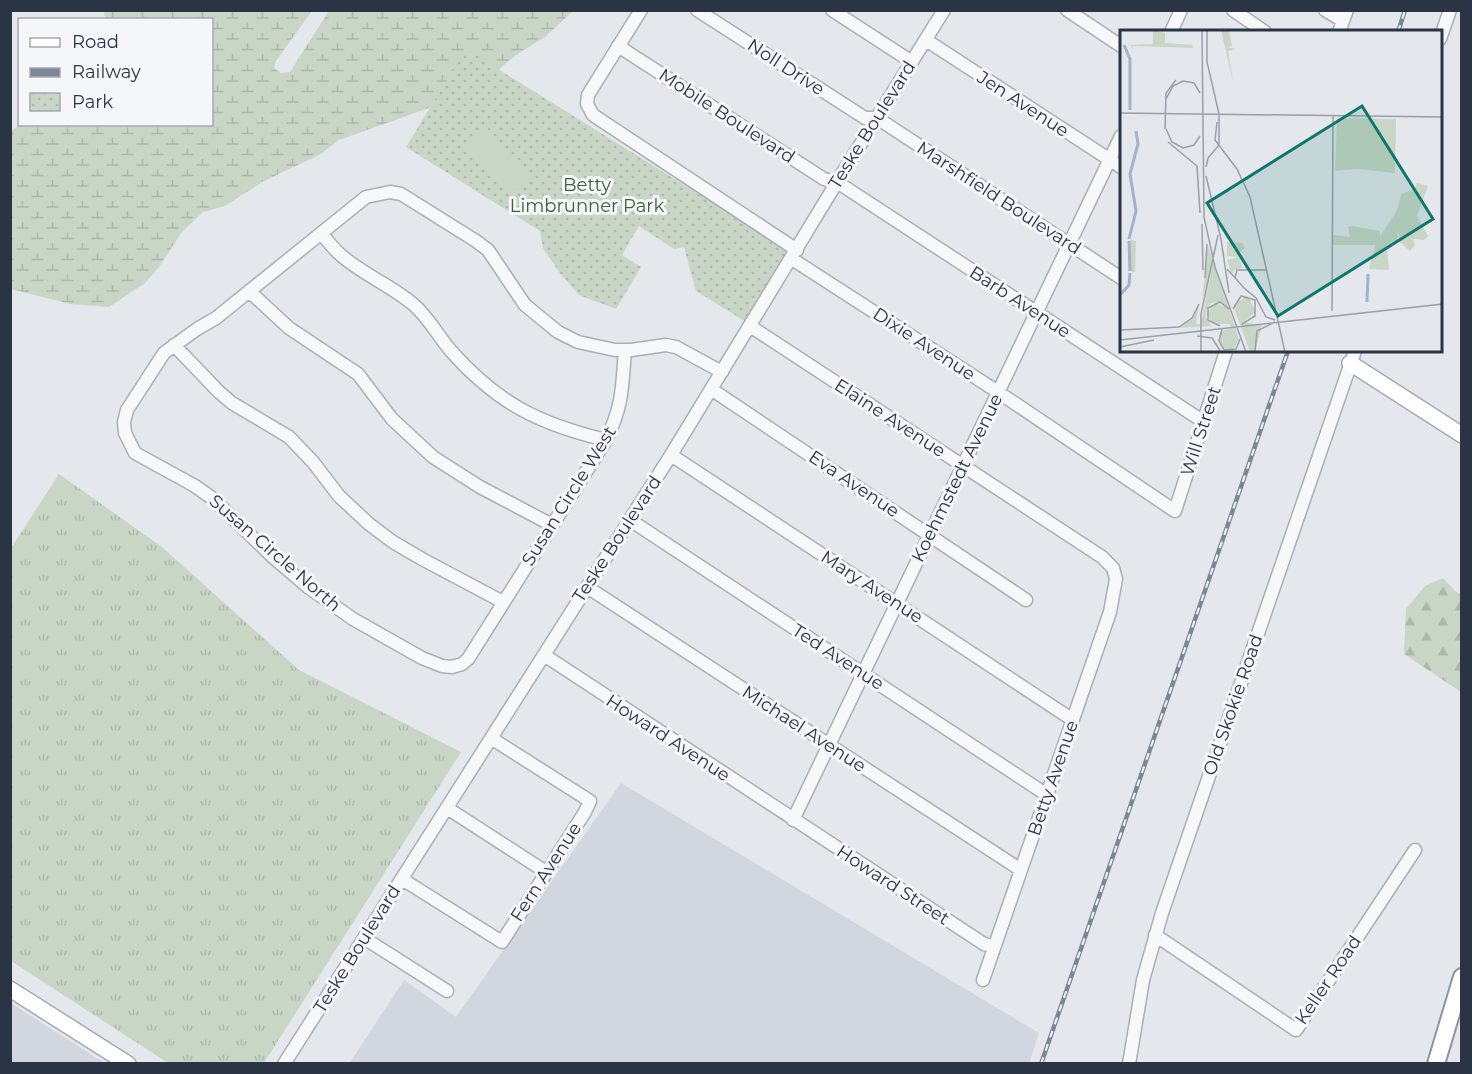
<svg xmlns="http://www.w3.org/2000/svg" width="1472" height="1074" font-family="Montserrat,sans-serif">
<defs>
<pattern id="grass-tufts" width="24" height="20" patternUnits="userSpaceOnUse" patternTransform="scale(1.5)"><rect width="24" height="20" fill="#c9d6c5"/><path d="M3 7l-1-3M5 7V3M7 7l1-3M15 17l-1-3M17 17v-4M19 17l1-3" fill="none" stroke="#adb8ab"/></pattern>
<pattern id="forest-firs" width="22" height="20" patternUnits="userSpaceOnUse" patternTransform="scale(1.5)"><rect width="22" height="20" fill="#c9d6c5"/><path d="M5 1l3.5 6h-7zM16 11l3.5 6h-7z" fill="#adb8ab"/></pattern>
<pattern id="wetland-marsh" width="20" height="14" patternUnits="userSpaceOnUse" patternTransform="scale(1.5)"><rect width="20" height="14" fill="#c9d6c5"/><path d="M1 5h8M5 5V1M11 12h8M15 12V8" fill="none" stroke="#adb8ab"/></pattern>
<pattern id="park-dots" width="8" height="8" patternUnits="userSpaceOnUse" patternTransform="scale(1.5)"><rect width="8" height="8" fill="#c9d6c5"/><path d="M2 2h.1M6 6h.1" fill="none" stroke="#adb8ab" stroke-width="1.8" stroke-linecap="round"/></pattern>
</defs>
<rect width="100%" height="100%" fill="#e4e7ec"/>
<path fill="#d2d6de" d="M621,783l418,250 -10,31h-680l55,-84 52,37z
M11,1003l93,60h-93z"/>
<path fill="url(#grass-tufts)" d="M59,474l103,73 137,123 162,82 -197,311h-96l-157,-102v-413z"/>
<path fill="url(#forest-firs)" d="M1443,578l12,13 6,3v98l-57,-38 2,-45 19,-23z"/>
<path fill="url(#wetland-marsh)" d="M104,11h208l-36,50 -2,7 7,5 9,-1 39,-61h244l-28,26 -29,18 -32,27 -24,15 -121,43 -18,14 -59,28 -37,24 -22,6 -21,20 -23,35 -14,16 -36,24 -39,-3 -59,-15 -1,-157 11,-8h191v-104l-107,-1z"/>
<path fill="url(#park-dots)" d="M466,49l326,203 -46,70 -50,-31 -12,-44 -10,2 -35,-23 -17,29 19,12 -25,42 -37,-14 -20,-23 -16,-24 -3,-17 -134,-84z"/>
<path fill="#c9d6c5" d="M486,128l44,47 -21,19 -44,-47z"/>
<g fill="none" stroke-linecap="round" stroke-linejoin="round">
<g stroke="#a9aeb7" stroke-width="15">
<path id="minor" d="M641,10l-53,85 -1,9 6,11 204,135
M697,10l168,108h12l244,160
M832,10l80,52
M1067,10l54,36
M1233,10l32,22
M1325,10l18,11
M1171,32l10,-22
M1339,32l8,-22
M1440,39l10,-29
M926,40l195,127
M618,46l206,133 13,3 367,240
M321,233c7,8 13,17 21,23 22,19 50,30 72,49 15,13 24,31 37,46 46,52 88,73 155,89
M792,259l206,133 177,119 51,-160
M249,291l40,37 69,46 34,45 41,38 47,30 72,38
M750,326l352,231 11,11 3,11 -6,33 -127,368
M174,345l45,47 13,11 57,34 24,25 26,34 30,28 24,18 29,17 81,43
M625,350c-3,37 -2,56 -19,90l-138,219 -6,5 -10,3 -10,-1 -20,-8 -69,-39 -45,-32 -34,-29 -62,-60 -17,-12 -60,-33 -10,-20 -1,-11 3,-12 37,-57 33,-24 19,-11 150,-121 24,-5 11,2 75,47 12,9 37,55 33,27 20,10 37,8h16l35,-5 10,2 46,25
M711,389l315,211
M671,455l402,265
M630,520l417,275
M587,587l434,283
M544,655l440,289 10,2
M447,808l99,64
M793,820l328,-684
M402,879l100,63 83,-130 5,-11 -99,-63
M1155,935l141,95 119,-180
M364,938l83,53
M284,1064l387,-609 166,-273 107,-172
M1129,1064l14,-84 19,-67 193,-562"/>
</g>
<g stroke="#a3abb8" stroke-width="18">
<path id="major" d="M1350,363l112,72
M10,989l118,75"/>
</g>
<g stroke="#8b94a3" stroke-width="20">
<path id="highway" d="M1436,1064l26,-87"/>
</g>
<use href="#minor" stroke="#f7f8fa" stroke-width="12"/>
<use href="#major" stroke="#fff" stroke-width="15"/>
<use href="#highway" stroke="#fff" stroke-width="16"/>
<g stroke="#7d8696" stroke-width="4.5">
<path id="rail" d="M1398,32l7,-22
M1041,1064l247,-713"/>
</g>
<use href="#rail" stroke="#f4f6f9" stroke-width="2" stroke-dasharray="7" stroke-linecap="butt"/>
</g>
<g text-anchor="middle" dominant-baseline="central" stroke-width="6" stroke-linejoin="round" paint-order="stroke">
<g font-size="18" fill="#2b3445" stroke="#f4f6f9">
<text transform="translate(786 67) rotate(33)">Noll Drive</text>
<text transform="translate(1023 104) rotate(33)">Jen Avenue</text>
<text transform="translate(727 116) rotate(33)">Mobile Boulevard</text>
<text transform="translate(872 125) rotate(-58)">Teske Boulevard</text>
<text transform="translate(999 198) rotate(33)">Marshfield Boulevard</text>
<text transform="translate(1020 302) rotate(33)">Barb Avenue</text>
<text transform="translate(924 344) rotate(33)">Dixie Avenue</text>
<text transform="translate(890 418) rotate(33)">Elaine Avenue</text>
<text transform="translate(1201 431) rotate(-72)">Will Street</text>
<text transform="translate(957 478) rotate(-64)">Koehmstedt Avenue</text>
<text transform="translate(854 484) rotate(34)">Eva Avenue</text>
<text transform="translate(569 496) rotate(-58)">Susan Circle West</text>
<text transform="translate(617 539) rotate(-57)">Teske Boulevard</text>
<text transform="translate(275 553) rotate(41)">Susan Circle North</text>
<text transform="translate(872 587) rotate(33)">Mary Avenue</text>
<text transform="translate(838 657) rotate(33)">Ted Avenue</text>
<text transform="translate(1233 705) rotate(-71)">Old Skokie Road</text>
<text transform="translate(804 729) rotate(33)">Michael Avenue</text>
<text transform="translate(668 738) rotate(33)">Howard Avenue</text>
<text transform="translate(1053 778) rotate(-71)">Betty Avenue</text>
<text transform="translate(546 872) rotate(-57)">Fern Avenue</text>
<text transform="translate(893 885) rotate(33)">Howard Street</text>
<text transform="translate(357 949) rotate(-58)">Teske Boulevard</text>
<text transform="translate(1328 980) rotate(-56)">Keller Road</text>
</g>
<g font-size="18" fill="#3f6138" stroke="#f4f6f9">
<text x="587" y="185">Betty<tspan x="587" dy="21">Limbrunner Park</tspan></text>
</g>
</g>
<g transform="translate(1120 30)">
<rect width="322" height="322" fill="#e4e7ec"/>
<path d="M217,88l59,1 -1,54 -38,-4 -22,2zM88,216l31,93 -7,12 -9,-2 -4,-7 1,-10 11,-4 -1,-4h-17l-6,-10 8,-11 13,5 -7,-6 -10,1 -5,7v8l6,8 -36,2 15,-8 8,-16 -3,20h5l11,-56 -10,33zM128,266l8,16 -13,10 19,3 -7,27h-5l-15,-41 -1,-7z" fill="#c9d6c5"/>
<path d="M33,0l12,3v10l27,2 1,3 -60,-2 -1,4 -1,-5 22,-1zM101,0h8l3,16 -6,1 10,2 -8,2 5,30zM107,212l15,1 3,5 -6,5 3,15 -8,2 -2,5 -5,-15 12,-3 -12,-1z" fill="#c9d6c5"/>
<path d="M297,153l11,3 -11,30 11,20 -4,4 -11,-1 2,6 -5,6 -10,-9 -2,-12 -1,13 -10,7 2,20 -20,-1 7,-26 21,-33 4,-16 14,-5z" fill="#c9d6c5"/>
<path d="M232,196l28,5v14h-47v-10l17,2 -2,-10zM10,210l6,1 -1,31 -5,-1z" fill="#c9d6c5"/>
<path fill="none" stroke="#9fb4cc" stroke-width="3" d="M4,15l6,14v51M9,209l7,-28 -6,-37 8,-30 -2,-13M9,211l1,30M0,265l9,-10 1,-12M247,272l1,-28"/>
<path fill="none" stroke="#9a9fa9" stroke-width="1.5" d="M82,0l2,187 11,50 31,85M87,0v32l12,52v31M46,69l7,-13 10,-5 11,2 6,10M0,83l323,4M97,92l-2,18 22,29 13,28 35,155M45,99l1,-36 10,-13M46,99l6,13 11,6 11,-3 6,-9M48,112l29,24 3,47M86,137l2,-9 11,-13M86,146l15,63 8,54M82,194l1,46M107,239l19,21M85,248l2,-34M115,248l2,-8h30M124,258l12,10 10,19 9,3M113,279l8,-13 14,4v16l-13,8M212,281l1,-195M100,296l-12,-6v-12l12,-6 9,7M102,299l-3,12 5,9 12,-1 4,-10M0,300l59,-3 13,-9 7,-14M77,306l15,2 9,14M0,310l323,-36M0,317l34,-7M81,322v-38l17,-79M135,322l2,-21 18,-9"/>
<path fill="#0f766e" fill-opacity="0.15" stroke="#0f766e" stroke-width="3" d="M242,76l71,113 -155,97 -71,-113z"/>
<rect width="322" height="322" fill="none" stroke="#2b3445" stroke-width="3"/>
</g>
<rect width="1472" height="1074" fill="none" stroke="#2b3445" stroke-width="24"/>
<rect x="18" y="18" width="195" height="108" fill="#f4f6f9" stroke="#a4a8b1" stroke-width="1.5"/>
<rect x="30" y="38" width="30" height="9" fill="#ffffff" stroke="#a4a8b1" stroke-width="1.5"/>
<text x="72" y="48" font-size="18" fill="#2b3445">Road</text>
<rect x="30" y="68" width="30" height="9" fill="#7d8696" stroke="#a4a8b1" stroke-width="1.5"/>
<text x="72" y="78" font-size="18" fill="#2b3445">Railway</text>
<rect x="30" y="93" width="30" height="18" fill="url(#park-dots)" stroke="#a4a8b1" stroke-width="1.5"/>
<text x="72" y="108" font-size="18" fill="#2b3445">Park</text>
</svg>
